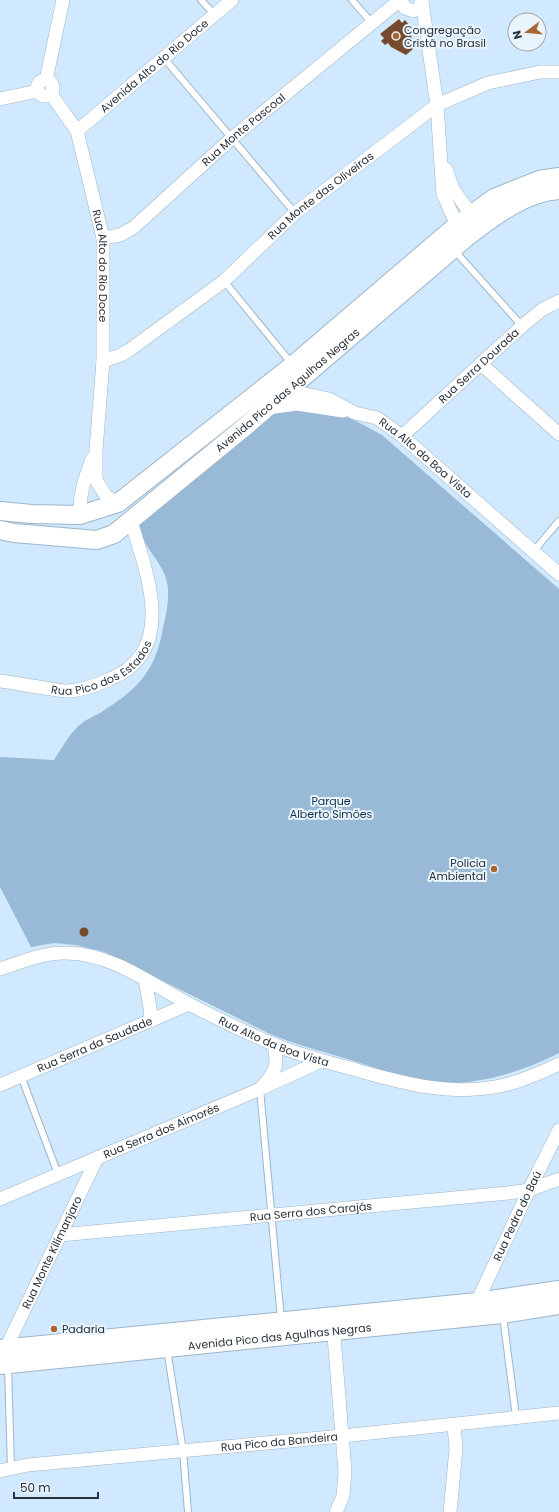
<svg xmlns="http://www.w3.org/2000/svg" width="559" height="1512" font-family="Poppins,sans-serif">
<rect width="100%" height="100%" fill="#d1e9fe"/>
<path fill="#99bad6" d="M304,408l33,5 21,9 24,13 177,154v464c-33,17 -76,31 -114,30 -31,0 -62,-13 -91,-22 -29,-9 -58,-16 -86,-28l-164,-81 -28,-7 -22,-2 -23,4 -31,-60v-130l54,3c8,-12 16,-28 28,-37 5,-4 12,-7 18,-10 38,-24 55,-41 63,-85 3,-13 6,-26 5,-39 -1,-25 -27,-41 -30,-66l131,-112z"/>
<path fill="#764b2d" d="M399,19l3,4 3,-3 4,5 -3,3 4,3 4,17 -8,7 -15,-8 -3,-4 -3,2 -4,-4 3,-3 -4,-4z
M79.5 932a4.5 4.5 0 1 1 9 0a4.5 4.5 0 1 1-9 0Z"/>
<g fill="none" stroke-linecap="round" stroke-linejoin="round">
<g stroke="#9db5c9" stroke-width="8">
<path id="lane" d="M201,0l13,14
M352,0l19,22
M163,57l132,156
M454,250l68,76
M224,281l68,83
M533,552l26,-31
M21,1076l37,98
M260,1089l21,231
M503,1316l13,101
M167,1349l16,102 5,61
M8,1366l3,103"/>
</g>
<g stroke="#9db5c9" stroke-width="14">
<g id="street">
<path d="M401,0l4,8 8,3 6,-3 3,-8"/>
<path d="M422,2l15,103 6,89 14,31 5,5"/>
<path d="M46,80l17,-80"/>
<circle cx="45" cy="88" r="8"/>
<path id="s1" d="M51,94l26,37 26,107v123l-7,89v30l10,16 12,7"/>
<path d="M0,99l38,-8"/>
<path id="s2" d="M77,131l155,-131"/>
<path d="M446,169l7,20 23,32"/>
<path id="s3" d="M103,238l17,-3 13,-7 99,-90 168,-138"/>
<path id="s4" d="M103,361l18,-6 7,-4 96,-70 71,-68 142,-108 51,-22 52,-11h19"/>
<path d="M481,364l78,70"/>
<path id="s5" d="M282,389l47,10 26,14 22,5 25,18 157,138"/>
<path d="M267,408l30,-4 46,7"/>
<path id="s6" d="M402,436l120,-110 21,-17 16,-8"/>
<path d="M80,515c-1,-21 5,-37 12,-56"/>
<path id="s7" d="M0,681c15,2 30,5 45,7 7,1 14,3 21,3 15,0 31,-6 44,-12 68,-28 37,-105 21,-158"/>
<path id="s8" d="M0,969c22,-7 44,-17 67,-16 46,1 82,30 122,51 27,14 56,28 84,40 28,12 58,19 87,27 47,13 90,25 140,15 20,-4 40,-13 59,-22"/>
<path d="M145,979l5,29 1,13"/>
<path id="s9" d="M0,1085l189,-81"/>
<path d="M263,1086c14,-16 15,-21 11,-42"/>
<path id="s10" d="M0,1199l260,-110 61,-28"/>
<path id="s11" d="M60,1235l448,-42 21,-3 30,-11"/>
<path id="s12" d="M477,1302l52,-112 30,-60"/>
<path d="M333,1324l12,148 -2,24 -7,16"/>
<path id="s13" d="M6,1348l91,-190"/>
<path id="s14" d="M0,1471l28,-6 314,-29 217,-23"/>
<path d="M450,1512l6,-63 -2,-24"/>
</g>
</g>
<g stroke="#9db5c9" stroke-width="20">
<g id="secondary">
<path d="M0,511l32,3 48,1 38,-12 175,-138 164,-140 37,-27 45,-18 20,-3"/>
<path id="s15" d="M0,530l14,3 83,7 17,-6 133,-109 220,-188c26,-20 58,-45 92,-47"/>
<path d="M0,1349l477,-47 82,-12"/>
<path id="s16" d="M0,1365l502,-51 57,-9"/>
</g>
</g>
<use href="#lane" stroke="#fff" stroke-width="6"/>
<use href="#street" stroke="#fff" stroke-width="13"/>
<use href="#secondary" stroke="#fff" stroke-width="18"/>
</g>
<g fill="#a96634" stroke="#eaf4fd" stroke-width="1.5">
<circle cx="396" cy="36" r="4"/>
<circle cx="494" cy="869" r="4"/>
<circle cx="54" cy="1329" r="4"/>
</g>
<g text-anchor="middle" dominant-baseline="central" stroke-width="4" stroke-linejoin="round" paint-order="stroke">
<g font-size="11" fill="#29323b" stroke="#eaf4fd" text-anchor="start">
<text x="404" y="30">Congregação<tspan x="404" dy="13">Cristã no Brasil</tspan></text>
<text x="486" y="863" text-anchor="end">Policia<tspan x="486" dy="13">Ambiental</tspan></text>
<text x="62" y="1329">Padaria</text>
</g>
<g font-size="11" fill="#29323b" stroke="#eaf4fd">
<text stroke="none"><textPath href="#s2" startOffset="101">Avenida Alto do Rio Doce</textPath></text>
<text stroke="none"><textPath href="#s3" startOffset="180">Rua Monte Pascoal</textPath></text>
<text stroke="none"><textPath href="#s4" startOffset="275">Rua Monte das Oliveiras</textPath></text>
<text stroke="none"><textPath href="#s1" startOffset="183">Rua Alto do Rio Doce</textPath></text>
<text stroke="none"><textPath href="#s6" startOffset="104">Rua Serra Dourada</textPath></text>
<text stroke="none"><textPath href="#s15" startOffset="341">Avenida Pico das Agulhas Negras</textPath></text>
<text stroke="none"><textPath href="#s5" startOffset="163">Rua Alto da Boa Vista</textPath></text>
<text stroke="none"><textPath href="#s7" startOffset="110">Rua Pico dos Estados</textPath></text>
<text stroke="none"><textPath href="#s8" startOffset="296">Rua Alto da Boa Vista</textPath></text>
<text stroke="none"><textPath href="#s9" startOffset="103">Rua Serra da Saudade</textPath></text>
<text stroke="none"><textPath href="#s10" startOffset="175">Rua Serra dos Aimorés</textPath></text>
<text stroke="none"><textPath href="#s11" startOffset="252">Rua Serra dos Carajás</textPath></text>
<text stroke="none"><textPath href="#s12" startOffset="95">Rua Pedra do Baú</textPath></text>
<text stroke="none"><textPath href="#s13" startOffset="106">Rua Monte Kilimanjaro</textPath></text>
<text stroke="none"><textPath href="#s16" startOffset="281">Avenida Pico das Agulhas Negras</textPath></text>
<text stroke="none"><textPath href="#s14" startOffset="281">Rua Pico da Bandeira</textPath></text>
</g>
<g font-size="11" fill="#0f324c" stroke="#eaf4fd">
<text x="331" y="801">Parque<tspan x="331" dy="13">Alberto Simões</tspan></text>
</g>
</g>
<g transform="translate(527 32) rotate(254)"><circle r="19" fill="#eaf4fd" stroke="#9da6af"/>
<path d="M0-3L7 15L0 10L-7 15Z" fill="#a96634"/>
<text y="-6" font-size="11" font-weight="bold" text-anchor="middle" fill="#29323b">N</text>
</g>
<path d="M14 1492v6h84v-6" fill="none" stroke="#29323b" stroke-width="2"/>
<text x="20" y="1492" font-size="12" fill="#29323b" stroke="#eaf4fd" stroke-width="3" paint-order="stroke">50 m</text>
</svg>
